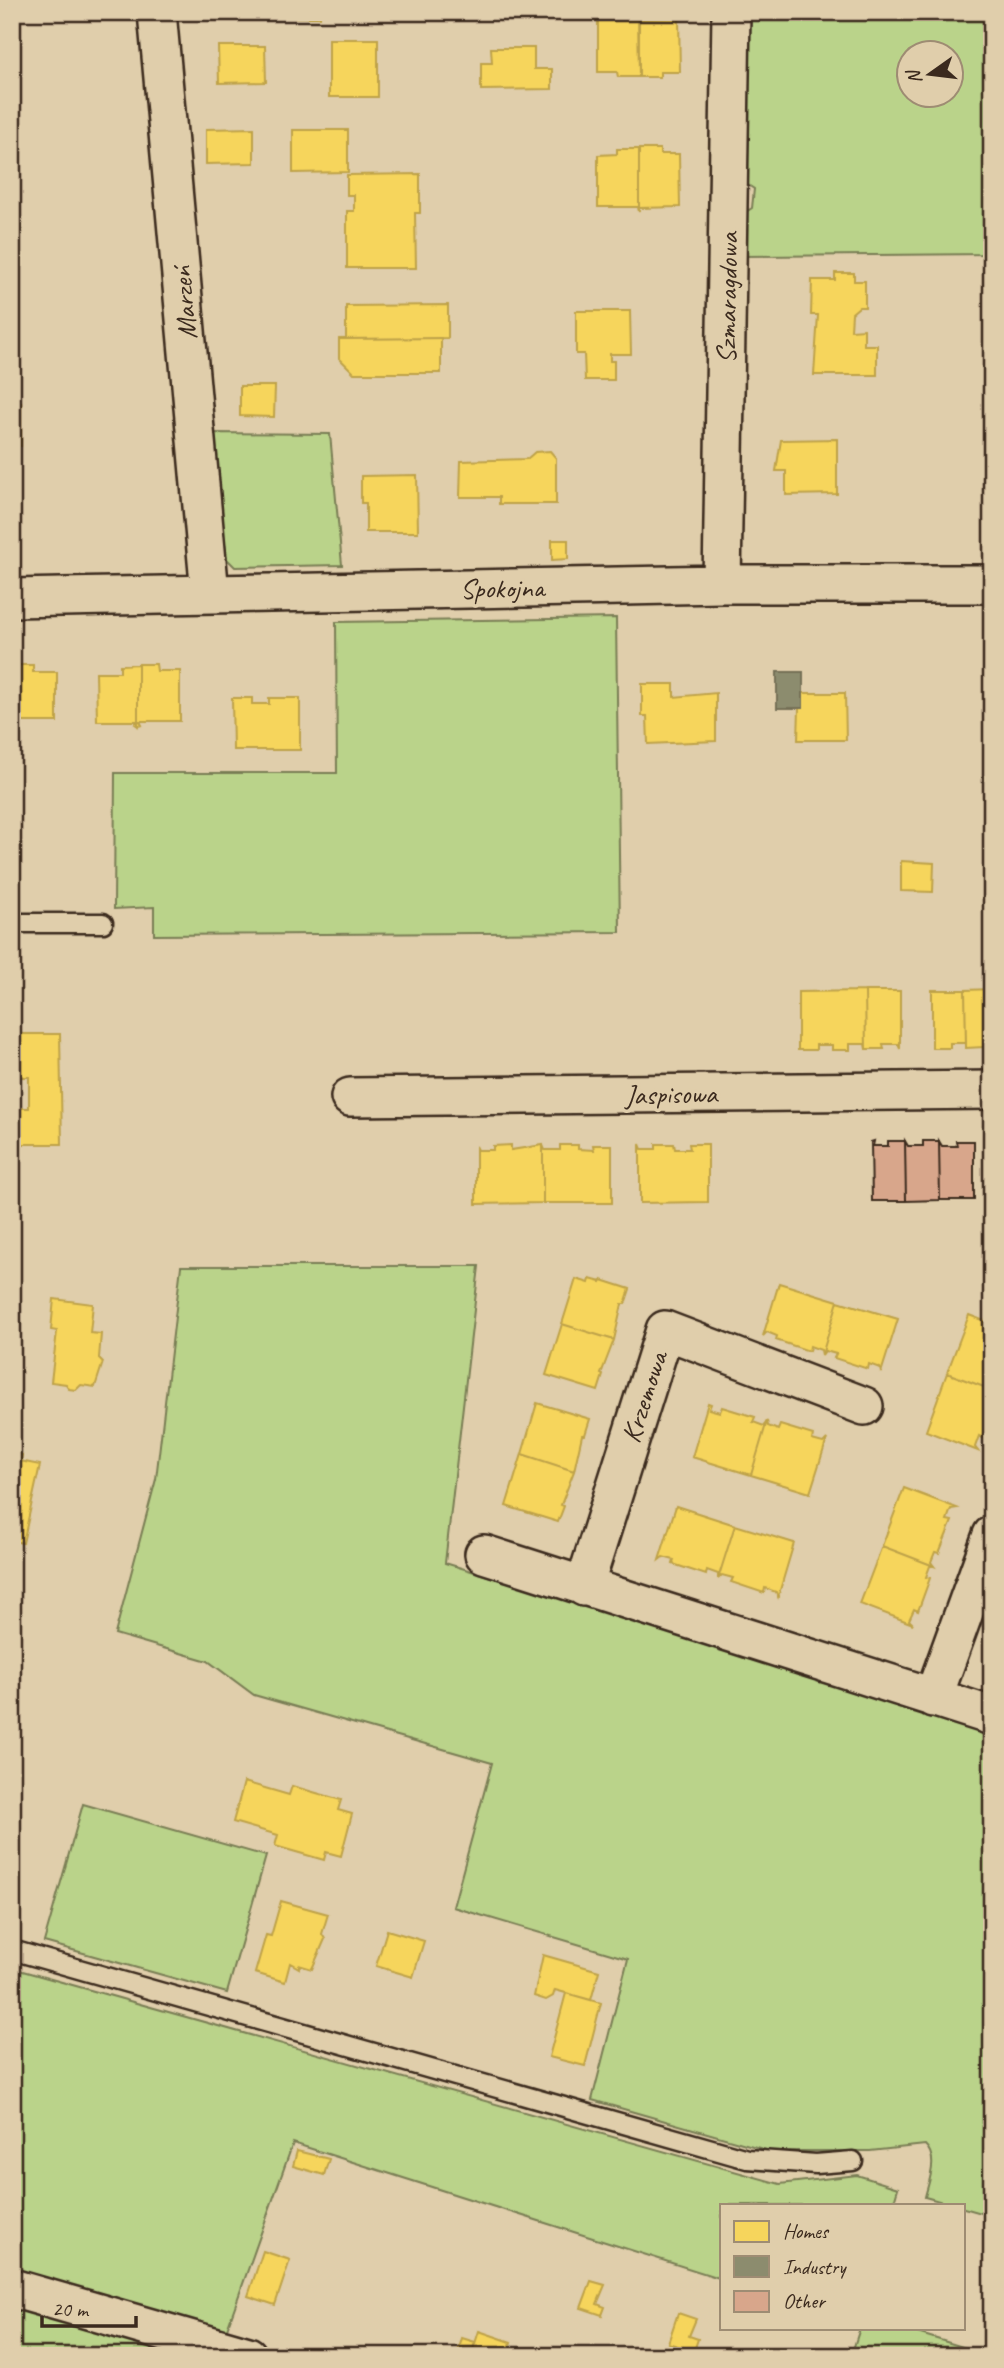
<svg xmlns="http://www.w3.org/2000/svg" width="1004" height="2368" font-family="Caveat,sans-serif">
<rect width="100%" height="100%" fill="#e0ceab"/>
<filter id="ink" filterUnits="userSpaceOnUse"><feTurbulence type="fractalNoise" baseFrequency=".0143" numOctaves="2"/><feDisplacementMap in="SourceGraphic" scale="14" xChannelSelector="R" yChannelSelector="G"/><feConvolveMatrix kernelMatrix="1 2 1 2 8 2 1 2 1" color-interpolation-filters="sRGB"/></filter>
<g filter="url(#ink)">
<path fill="#bad38a" stroke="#7a7e54" stroke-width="2" fill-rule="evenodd" d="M748,12h244v242l-250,2 1,-42 9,-6 2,-19 -9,-6zM909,52h42v42h-42z
M211,433l119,1 12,131 -107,2 -14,-14z
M616,618l4,314 -466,3v-28l-40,2 1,-136h222l-1,-151z
M181,1266h298l-34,297 547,167v486l-67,-19c4,-17 14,-39 0,-52l-55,6h-100l-178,-51 36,-141 -175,-52 39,-144 -238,-68 -46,-34 -93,-27 41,-155z
M83,1804l183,52 -39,137 -183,-51z
M12,1968l768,216 77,-9 41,13 -5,17h-171v74l-429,-136 -70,197 -211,-69z
M12,2296l210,60h-210z
M860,2328h41l91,28h-141z"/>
<path fill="#f6d55c" stroke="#bea249" stroke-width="2" d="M282,12h38v5h-38z
M414,12h30v7l-30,-1z
M638,14l1,63h-21l-1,-5h-19v-53h40z
M639,14v5l40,-1 1,54h-20v5h-21z
M329,39h49v58h-49z
M218,46h47l1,36 -47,1z
M491,48h43v21h18v20l-71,1v-27h11z
M254,128v35l-48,1v-35z
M293,130h55v42l-55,1z
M617,149h22v63l-1,-5h-40v-52l19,-1z
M639,149h21v5h19l1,53 -41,1v4z
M420,174v39h-5l1,55h-69v-57h7v-16h-7v-20z
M835,273h19v8h11v26h-6l-7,6 -1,17 13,-1v16h13v30h-63l4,-60h-7l1,-35h23z
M448,305v33l-102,1v-33z
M576,311h54l1,43h-21v7h4v19h-29l-1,-26h-8z
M441,338v35h-87l-15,-15v-19z
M240,386h35l-1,31 -34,-1z
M12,403h9v43h-9z
M837,439v55l-51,1v-24h-10l5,-31z
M550,451l6,7v46h-57v-7h-39l1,-36 66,-2 8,-7z
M417,475l1,57h-52v-29h-5v-27z
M552,540h16v19l-16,1z
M138,664h18l1,7h23v50h-40l2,4 -4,1z
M138,664v62l-3,-2 2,-3h-40l-1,-49h24v-7z
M12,665l3,61 -3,1 2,-2z
M15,665h18v7h24v50h-40l1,4h-3z
M642,684h32v13l42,-4v48l-68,3 -1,-28h-5z
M803,693h42l1,47h-48l1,-32h4z
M232,698h20v6h17v-6h31v52h-67z
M901,861l33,2 -1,29 -32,-1z
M992,989v54h-8v4l-18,1 -1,-58z
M932,990h33l1,53h-16v5h-18z
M865,991h35v58l-2,-5h-15l1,5h-18z
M865,991l1,58 -1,-5h-15v6h-18v-5h-16v5h-18v-58z
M15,1034h45l2,110h-47l-1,-36h15v-31h-13z
M640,1144l2,5h14v-5h18l1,5h15l-1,-5h19v58l-68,1z
M511,1145v5l32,-5v58l-67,1v-58l2,4h15v-4z
M543,1145l2,5h15v-5h18v4l16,1 -1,-5h19v58h-69z
M576,1279l13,4 1,-4 11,3 1,-2 28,9 -5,15h-3l-8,36 -52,-16z
M779,1283l59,18 -16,54 -1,-5 -11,-4 -1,5 -33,-11 1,-4 -10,-4 -4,4z
M54,1299l39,5 -3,29 11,1 -2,24 4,4 -8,25 -14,-2 -5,5 -7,-1 -3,-5 -15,-2 6,-51 -6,-1z
M838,1301l60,18 -17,54 -1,-5 -11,-4 -1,5 -34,-11 2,-4 -11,-3 -3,4z
M969,1315l23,9v66l-45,-17z
M562,1324l52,16 -13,34 2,1 -5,16 -52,-16z
M947,1373l45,17v25l-9,23 -4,-2 -4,11 3,4 -52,-20z
M537,1403l53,16 -5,16h-3l-8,36 -52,-17z
M708,1403l3,1 -2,5 11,3 2,-5 33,10 -2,5 11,4 3,-5 -16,54 -59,-18z
M767,1421l1,5 10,4 2,-5 33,10 -1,5 11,3 4,-4 -17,54 -59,-18z
M12,1452l10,3 -10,44z
M522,1454l52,17 -13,34 3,1 -6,16 -52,-16z
M20,1461l20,4 -17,78 -11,-2v-42z
M904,1488l53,20 -6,1 -4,11 5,1 -13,32 -4,-1 -4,10 3,4 -52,-20z
M676,1506l59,19 -17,54v-5l-11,-4 -1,5 -33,-11 1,-4 -11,-3 -4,3z
M735,1525l59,18 -16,54 -2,-5 -11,-4 -1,5 -33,-11 2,-4 -11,-3 -4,4z
M882,1546l52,20h-4l-4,11 4,1 -12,33 -4,-2 -5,11 4,4 -53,-20z
M244,1782l45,13 3,-9 49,14 -3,10 14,4 -11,42 -15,-4 -2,8 -49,-14 3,-11 -45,-13z
M281,1901l47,13 -6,20 3,5 -13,30 -13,-4v3l-9,-5 -5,19 -30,-9 11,-38 5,1z
M387,1930l37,11 -11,36 -37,-11z
M543,1955l56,16 -8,29 -36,-10 -2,6 -7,4 -12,-4z
M566,1993l35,10 -16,63 -36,-9z
M297,2151l32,8 -5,16 -31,-9z
M263,2251l27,9 -15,45 -27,-9z
M591,2281l14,4 -8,19 8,3 -3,8 -21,-7z
M678,2313l18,6 -7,17 9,3 -4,12 -26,-8z
M479,2331l32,11 -4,14h-36z
M462,2338l13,4 -4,14h-14z"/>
<path fill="#8c8c6e" stroke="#746f56" stroke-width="2" d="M777,672h26v36h-26z"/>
<path fill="#d8a68b" stroke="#3b2a1e" stroke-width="2" d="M874,1141l-1,5h15v-5h17l1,60h-34l-1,-59z
M905,1141l3,5h15v-5h16l1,59 -34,1z
M939,1141l3,5h15l-1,-5h18v59h-34z"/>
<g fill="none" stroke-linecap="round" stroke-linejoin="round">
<g stroke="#3b2a1e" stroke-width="23">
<path id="lane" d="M12,923h91
M12,1950l735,209 69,5 37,-3"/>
</g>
<g stroke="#3b2a1e" stroke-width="42">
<path id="street" d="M157,12l53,582
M722,584l9,-572
M12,598l710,-14h270
M350,1097l642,-7
M484,1554l508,162
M584,1587l81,-257 199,76
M933,1698l59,-163
M12,2288l236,68"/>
</g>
<use href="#lane" stroke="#e0ceab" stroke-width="18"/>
<use href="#street" stroke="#e0ceab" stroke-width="37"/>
</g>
</g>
<g text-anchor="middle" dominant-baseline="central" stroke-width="7" stroke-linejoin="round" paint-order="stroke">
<g font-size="28" fill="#3b2a1e" stroke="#e0ceab">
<text transform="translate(727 298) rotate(-89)">Szmaragdowa</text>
<text transform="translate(184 303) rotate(-95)">Marzeń</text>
<text transform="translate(502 588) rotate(-1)">Spokojna</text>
<text transform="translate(671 1094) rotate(-1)">Jaspisowa</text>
<text transform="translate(644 1397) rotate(-72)">Krzemowa</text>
</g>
</g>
<rect width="1004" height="2368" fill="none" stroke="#e0ceab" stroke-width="42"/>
<rect x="21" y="21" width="962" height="2326" fill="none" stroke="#3b2a1e" stroke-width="2.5" filter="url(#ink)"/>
<rect x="720" y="2204" width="245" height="126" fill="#e0ceab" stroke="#9e8c73" stroke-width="2"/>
<rect x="734" y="2221" width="35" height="21" fill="#f6d55c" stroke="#9e8c73" stroke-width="2"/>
<text x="783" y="2238" font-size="21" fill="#3b2a1e">Homes</text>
<rect x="734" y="2256" width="35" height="21" fill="#8c8c6e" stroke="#9e8c73" stroke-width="2"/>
<text x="783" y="2274" font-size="21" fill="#3b2a1e">Industry</text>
<rect x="734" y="2291" width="35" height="21" fill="#d8a68b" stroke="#9e8c73" stroke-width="2"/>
<text x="783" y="2308" font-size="21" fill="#3b2a1e">Other</text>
<g transform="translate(930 74) rotate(256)"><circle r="33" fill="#e0ceab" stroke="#9e8c73" stroke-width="2"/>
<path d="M0-5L12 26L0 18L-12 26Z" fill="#3b2a1e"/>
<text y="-10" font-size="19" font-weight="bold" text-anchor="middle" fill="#3b2a1e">N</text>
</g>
<path d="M42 2316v10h94v-10" fill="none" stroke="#3b2a1e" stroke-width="3.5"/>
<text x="52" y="2316" font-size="21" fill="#3b2a1e" stroke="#e0ceab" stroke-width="5" paint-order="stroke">20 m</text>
</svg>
